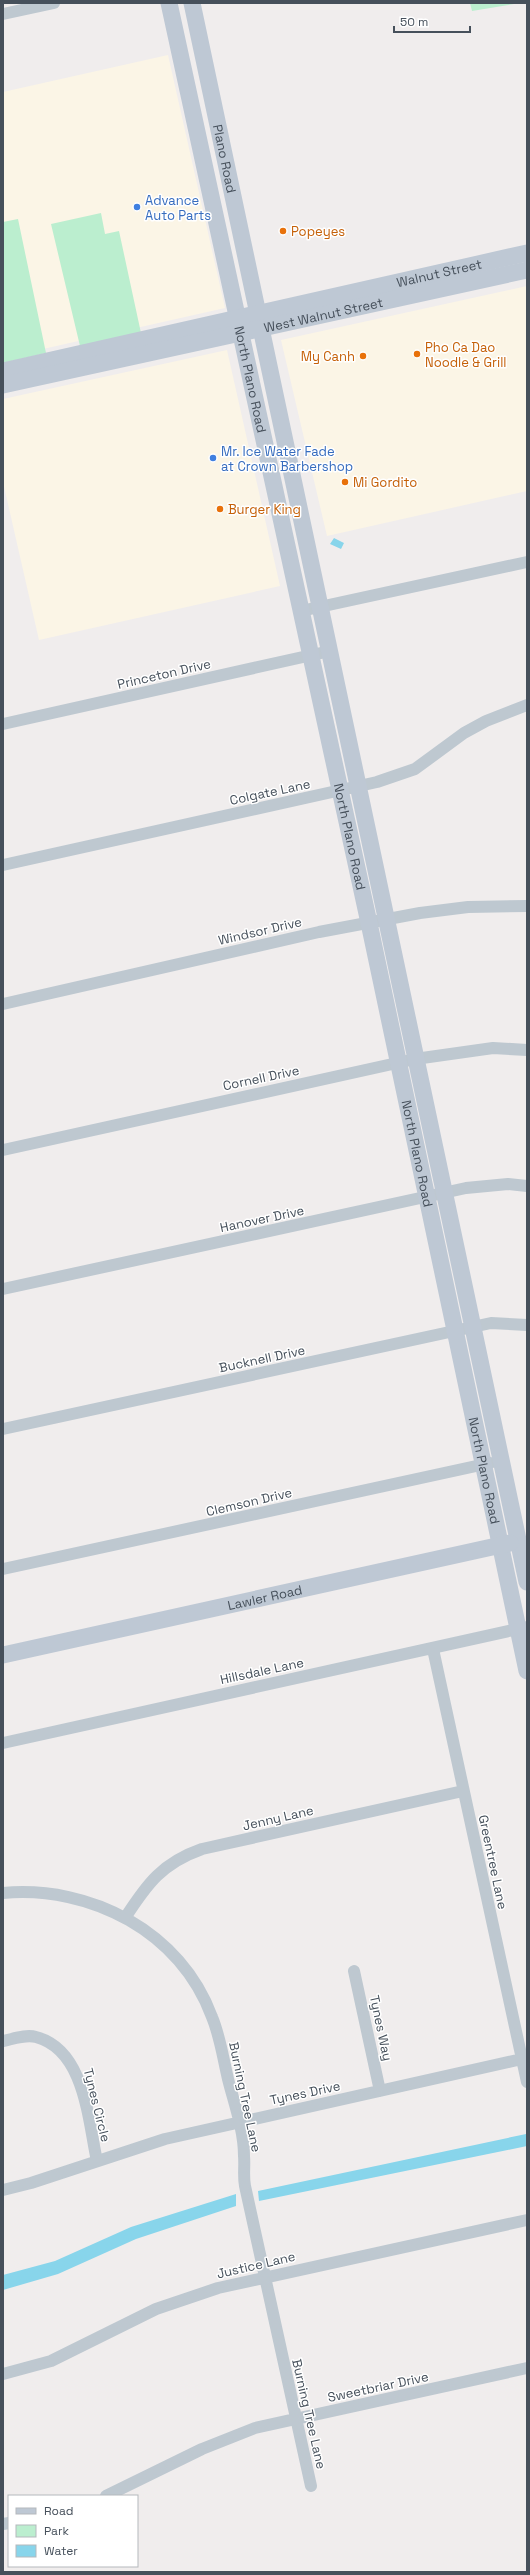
<svg xmlns="http://www.w3.org/2000/svg" width="530" height="2575" font-family="'Space Grotesk',sans-serif">
<rect width="100%" height="100%" fill="#f0eded"/>
<path fill="#fbf5e6" d="M168,55l57,253 -222,50v-266z
M527,286v205l-200,45 -46,-196z
M227,350l53,236 -241,54 -36,-158v-83z"/>
<path fill="#bbeecf" d="M470,3h50l-48,8z
M101,213l4,21 14,-3 22,102 -61,13 -29,-122z
M18,219l28,134 -43,10v-141z"/>
<path fill="#88d5eb" d="M334,538l10,5 -3,6 -11,-5z
M526,2134l1,12 -268,55 -1,-10z
M236,2194v12l-100,33 -78,35 -55,16v-15l52,-14 76,-34z"/>
<g fill="none" stroke-linecap="round" stroke-linejoin="round">
<path stroke="#bec8d0" stroke-width="12" d="M3,14l51,-11
M301,611l226,-49
M3,724l327,-73
M3,865l374,-83 38,-13 49,-36 22,-12 41,-16
M3,1004l316,-72 101,-19 48,-6 59,-1
M3,1150l412,-91 78,-11 34,2
M3,1289l463,-101 42,-4 19,2
M3,1429l488,-106 36,2
M3,1569l487,-106
M433,1649l94,433
M3,1743l524,-116
M3,1893c88,-8 178,39 209,124 8,19 11,41 16,62 6,24 16,51 16,77 1,10 -1,19 1,30l66,300
M125,1918c22,-34 37,-55 77,-69l261,-58
M354,1971l26,120
M3,2041c10,-2 23,-7 33,-4 49,13 52,83 61,124
M3,2190l28,-7 134,-44 357,-80
M3,2374l48,-13 105,-52 62,-21 309,-68
M106,2496l96,-47 53,-21 272,-60
M3,2524l6,-1"/>
<g stroke="#bec8d4" stroke-width="17">
<path id="s1" d="M169,3l200,920 158,748"/>
<path id="s2" d="M192,3l335,1579"/>
<path id="s3" d="M3,371l524,-118"/>
<path id="s4" d="M3,385l524,-115"/>
<path id="s5" d="M3,1655l507,-112"/>
</g>
</g>
<g fill="#3f7fe0" stroke="#fff" stroke-width="1.5">
<circle cx="137" cy="207" r="4"/>
<circle cx="213" cy="458" r="4"/>
</g>
<g fill="#e8710a" stroke="#fff" stroke-width="1.5">
<circle cx="283" cy="231" r="4"/>
<circle cx="417" cy="354" r="4"/>
<circle cx="363" cy="356" r="4"/>
<circle cx="345" cy="482" r="4"/>
<circle cx="220" cy="509" r="4"/>
</g>
<g text-anchor="middle" dominant-baseline="central" stroke-width="3" stroke-linejoin="round" paint-order="stroke">
<g font-size="13" fill="#46505b" stroke="#fff">
<text stroke="none"><textPath href="#s2" startOffset="159">Plano Road</textPath></text>
<text stroke="none"><textPath href="#s3" startOffset="447">Walnut Street</textPath></text>
<text stroke="none"><textPath href="#s4" startOffset="328">West Walnut Street</textPath></text>
<text stroke="none"><textPath href="#s1" startOffset="385">North Plano Road</textPath></text>
<text transform="translate(164 674) rotate(-13)">Princeton Drive</text>
<text transform="translate(270 792) rotate(-12)">Colgate Lane</text>
<text stroke="none"><textPath href="#s1" startOffset="853">North Plano Road</textPath></text>
<text transform="translate(260 931) rotate(-13)">Windsor Drive</text>
<text transform="translate(261 1078) rotate(-12)">Cornell Drive</text>
<text stroke="none"><textPath href="#s1" startOffset="1177">North Plano Road</textPath></text>
<text transform="translate(262 1219) rotate(-12)">Hanover Drive</text>
<text transform="translate(262 1359) rotate(-12)">Bucknell Drive</text>
<text stroke="none"><textPath href="#s1" startOffset="1501">North Plano Road</textPath></text>
<text transform="translate(249 1502) rotate(-13)">Clemson Drive</text>
<text stroke="none"><textPath href="#s5" startOffset="268">Lawler Road</textPath></text>
<text transform="translate(262 1671) rotate(-12)">Hillsdale Lane</text>
<text transform="translate(278 1818) rotate(-13)">Jenny Lane</text>
<text transform="translate(493 1862) rotate(78)">Greentree Lane</text>
<text transform="translate(381 2028) rotate(78)">Tynes Way</text>
<text transform="translate(305 2093) rotate(-12)">Tynes Drive</text>
<text transform="translate(245 2097) rotate(78)">Burning Tree Lane</text>
<text transform="translate(97 2105) rotate(76)">Tynes Circle</text>
<text transform="translate(256 2265) rotate(-13)">Justice Lane</text>
<text transform="translate(378 2387) rotate(-12)">Sweetbriar Drive</text>
<text transform="translate(309 2414) rotate(77)">Burning Tree Lane</text>
</g>
<g font-size="13" fill="#366cbe" stroke="#fff" text-anchor="start">
<text x="145" y="200">Advance<tspan x="145" dy="15">Auto Parts</tspan></text>
<text x="221" y="451">Mr. Ice Water Fade<tspan x="221" dy="15">at Crown Barbershop</tspan></text>
</g>
<g font-size="13" fill="#c56008" stroke="#fff" text-anchor="start">
<text x="291" y="231">Popeyes</text>
<text x="425" y="347">Pho Ca Dao<tspan x="425" dy="15">Noodle &amp; Grill</tspan></text>
<text x="355" y="356" text-anchor="end">My Canh</text>
<text x="353" y="482">Mi Gordito</text>
<text x="228" y="509">Burger King</text>
</g>
</g>
<rect width="530" height="2575" fill="none" stroke="#46505b" stroke-width="8"/>
<rect x="8" y="2495" width="130" height="72" fill="#ffffff" stroke="#b5b9bd"/>
<rect x="16" y="2508" width="20" height="6" fill="#bec8d4" stroke="#b5b9bd"/>
<text x="44" y="2515" font-size="12" fill="#46505b">Road</text>
<rect x="16" y="2525" width="20" height="12" fill="#bbeecf" stroke="#b5b9bd"/>
<text x="44" y="2535" font-size="12" fill="#46505b">Park</text>
<rect x="16" y="2545" width="20" height="12" fill="#88d5eb" stroke="#b5b9bd"/>
<text x="44" y="2555" font-size="12" fill="#46505b">Water</text>
<path d="M394 26v6h76v-6" fill="none" stroke="#46505b" stroke-width="2"/>
<text x="400" y="26" font-size="12" fill="#46505b" stroke="#ffffff" stroke-width="3" paint-order="stroke">50 m</text>
</svg>
